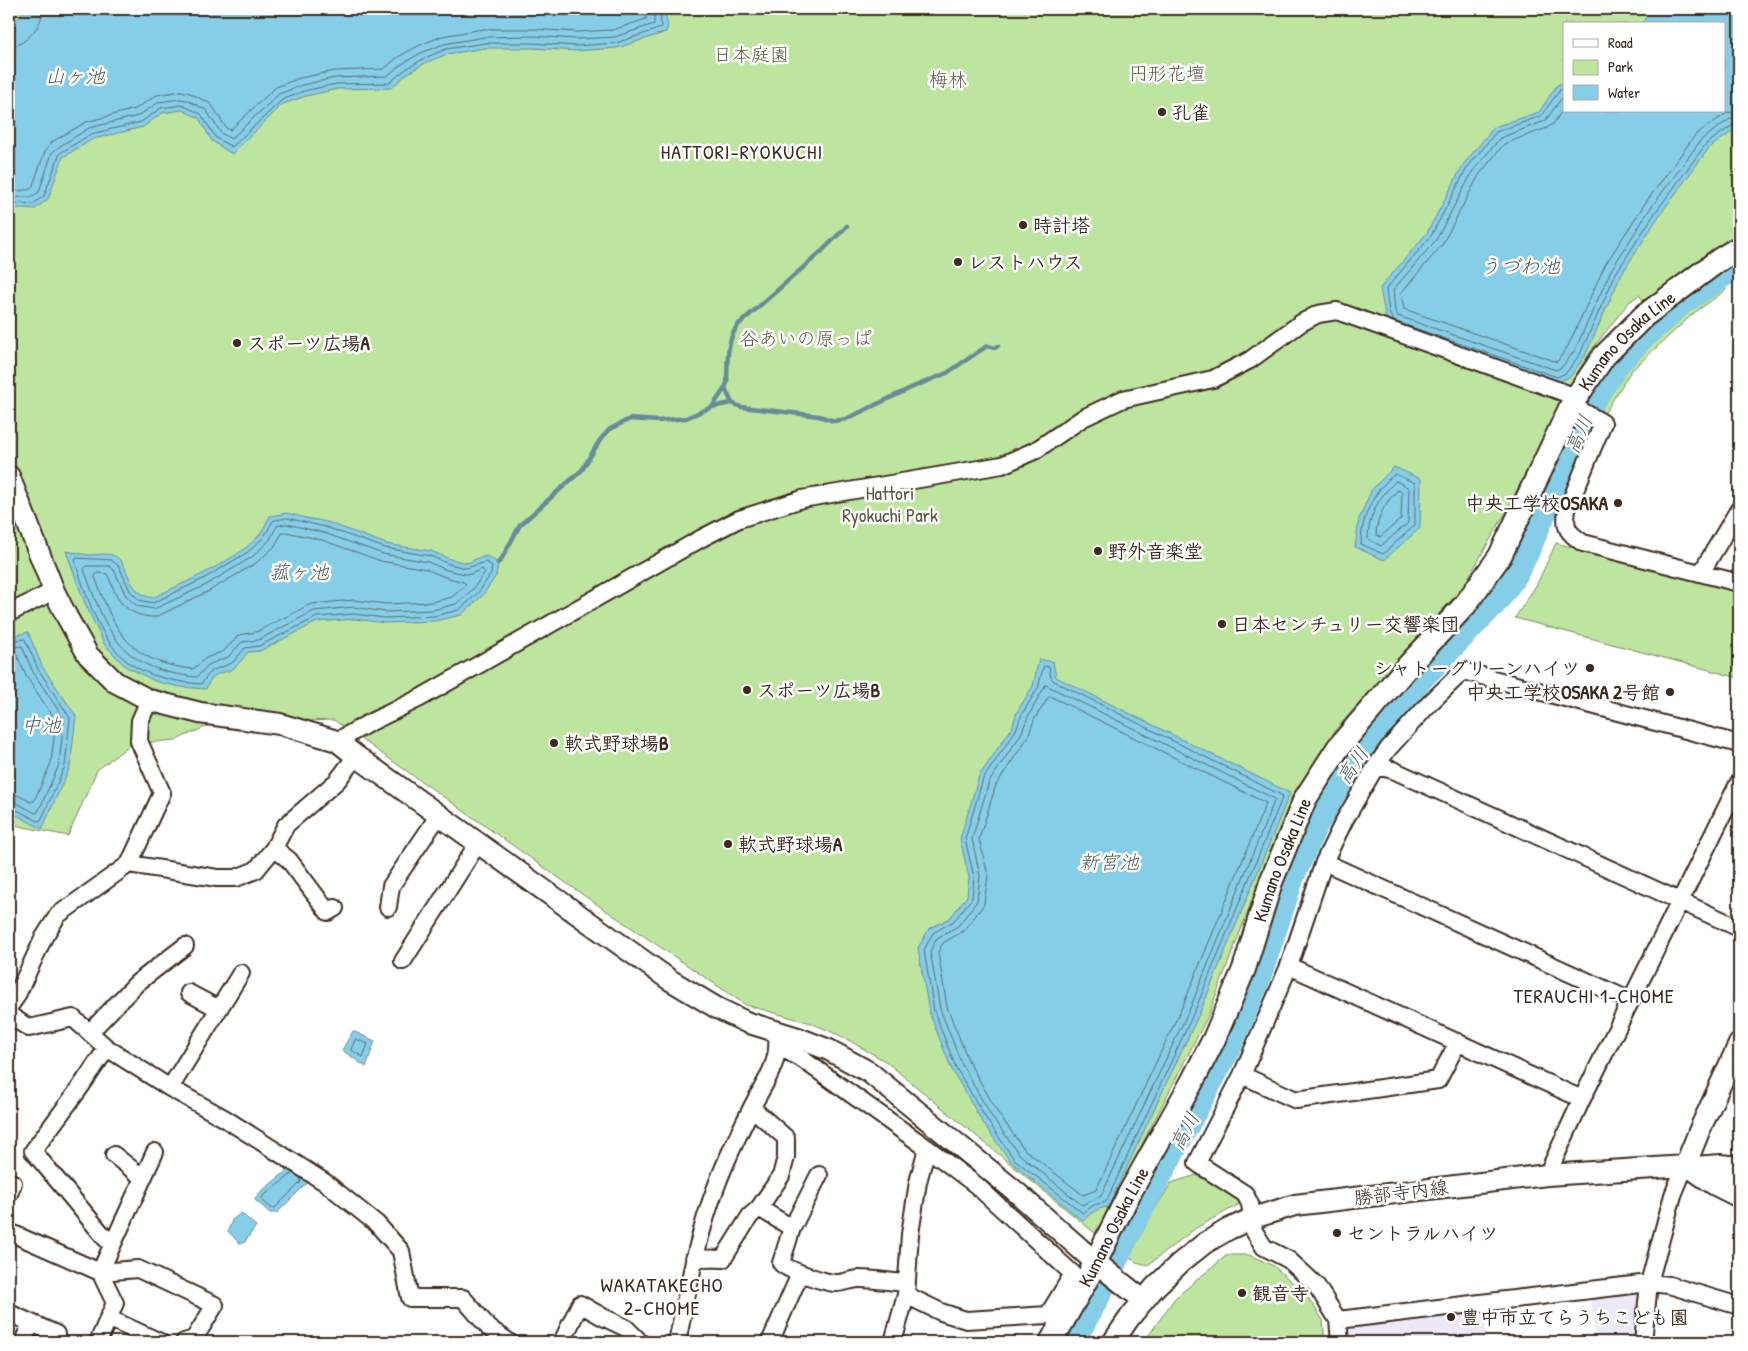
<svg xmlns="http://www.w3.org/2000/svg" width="1748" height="1351" font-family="'Patrick Hand','Klee One',sans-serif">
<rect width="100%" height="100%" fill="#fff"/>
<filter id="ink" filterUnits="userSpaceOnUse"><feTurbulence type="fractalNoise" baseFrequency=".02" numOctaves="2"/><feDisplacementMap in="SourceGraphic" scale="10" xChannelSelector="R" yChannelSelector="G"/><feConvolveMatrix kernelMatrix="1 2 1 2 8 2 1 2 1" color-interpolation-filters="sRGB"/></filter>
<g filter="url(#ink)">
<path fill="#ede9f8" d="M1635,1292l5,6 -4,44h-40l-6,-44z
M1484,1309l3,33h-141l-1,-9 5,-7z"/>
<path fill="#bee5a0" stroke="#7c885f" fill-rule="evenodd" d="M9,9h1730v224l-10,5 -86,63 -4,-6 -10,7 -36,46 -20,31 -67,133 -43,75 -125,140 -46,69 -84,220 -112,218 -211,-173 -44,-25 -30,-13 -65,-18 -157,-106 -255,-179 -122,4 -36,16 -45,4 -34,26 -29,66 -59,-12zM1564,24h160v87h-160z
M1721,281l5,9 -32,23 -63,58 -27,43 -9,-5c8,-14 16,-30 26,-43 27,-34 64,-61 100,-85z
M1556,543l183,48v87l-224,-60 22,-34z
M1196,1175l42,23v7l-42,23 -48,37 -12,-3 -7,-5 6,-15 36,-59z
M1227,1255h22l25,11 33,30 16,24 2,22h-181l31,-44z"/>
<path fill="#86cde8" stroke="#688c97" d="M26,9h638l4,17 -2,6 -49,16 -41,3 -43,-3h-48l-37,6 -21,8 -19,11 -17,15 -54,1 -31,7 -23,8 -51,50 -20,-13 -13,-23 -17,-8 -20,3 -19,14 -50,12 -30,18 -15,42 -13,10c-9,-1 -20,-3 -26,5v-185z
M1658,9h81v121l-3,-1 -27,19 -50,68 -38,59 -36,81 -15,21 -12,5 -168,-57 -5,-10 -5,-27 47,-55 36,-68 31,-38 45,-15 18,-27 7,-2v28h160v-87h-82l6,-10z
M1394,467l27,12 -1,49 -36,32 -29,-13 4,-28 13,-30z
M287,513l19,5 21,4 59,22 45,7 19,8 18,4 10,-5 9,-2 11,7 -2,13 -14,20 -21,19 -26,6 -50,2 -31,-4 -37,3 -57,29 -12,1c-4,5 -9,12 -14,16 -14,8 -21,2 -28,21l-25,-2 -24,-5 -32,-16 -21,-22 -20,-43 -18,-50c7,1 15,3 23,4 7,0 16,-2 23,0 20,6 10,35 40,43 28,-13 92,-41 109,-65 3,-5 6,-12 9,-17z
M28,632l14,34 34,50 -6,51 -28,62 -33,-18v-174z
M1039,659l14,3 3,15 234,116 -89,217 -93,197c-11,2 -17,5 -25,14l-72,-59 -28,-39 -31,-53 -23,-58 -11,-64 11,-19 21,-11 17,-22 2,-19 -9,-38 19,-63 33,-48 5,-16 16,-26z
M353,1031l22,10 -9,26 -24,-17z
M290,1168l24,13 -8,3 -29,29h-7l-15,-13 2,-5z
M241,1213l15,13 -12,17h-5l-11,-12 4,-11z"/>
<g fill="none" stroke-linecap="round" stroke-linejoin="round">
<path stroke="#596b6f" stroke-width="1" d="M9,47c16,-1 34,-22 34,-38
M1564,88l-4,2 -19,26 -45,16 -29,36 -36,68 -45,53 3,24 5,8 163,56 9,-4 14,-19 36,-81 39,-60 51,-69 27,-19h6
M1564,95l-19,26 -45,17 -27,33 -37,69 -43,50 2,21 3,5 158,54 6,-3 13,-17 36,-80 39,-61 51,-69 29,-21 9,-1
M1564,107l-10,16 -7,5 -43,16 -25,31 -37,70 -41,48 3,16 153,53 11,-16 37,-81 39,-60 52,-71 31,-21 12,-2
M9,192c6,-2 19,-1 23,-4l13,-37 7,-9 34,-20 49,-13 22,-14 24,-4 9,2 21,11 15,24 4,2 46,-43 24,-9 34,-7 50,-2 14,-12 20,-11 24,-10 42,-7h50l42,3 37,-2 33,-11v-10
M9,200l11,-3h11l8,-5 13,-39 5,-5 32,-20 49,-12 21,-14 21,-3 7,1 19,10 15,23 10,6 48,-45 23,-9 33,-7 52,-2 15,-12 19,-11 23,-9 40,-7 50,-1 42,3 39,-2 39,-13v-15
M9,207l12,-4 12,1 11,-8 16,-43 31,-19 50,-12 20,-14 21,-3 19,9 15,24 16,9 50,-47 22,-9 32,-7 53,-1 17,-14 19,-11 21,-9 39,-6h48l43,3 40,-3 45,-15 -1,-19
M1395,474l20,9v42l-32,29 -22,-10c0,-27 13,-54 34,-70z
M1396,481l13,7 -1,35 -27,23 -13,-7c0,-22 11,-43 28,-58z
M1397,491l2,-1 3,3 -1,26 -21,18 -4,-3c1,-16 9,-32 21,-43z
M287,518l38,9 60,21 45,8 19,8 17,4 20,-6 6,4 -1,8 -13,19 -19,17 -25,6 -49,2 -31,-4 -37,3 -58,29 -14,2 -13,15 -21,8 -10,13c-24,-2 -53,-7 -73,-22 -29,-22 -42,-68 -53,-101l1,-3 35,2 8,6 11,25 9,9 14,3 50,-24 45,-27 16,-15 9,-16z
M287,524l37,9 59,21 45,8 19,8 18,4h6l11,-5 3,3 -12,17 -17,15 -23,6 -48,2 -31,-5 -40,4 -56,29 -16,2 -14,15 -20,8 -11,12c-76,-7 -90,-43 -113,-108l2,-3h23l5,4 12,26 11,10 17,3 52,-24 46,-28 17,-16 8,-15z
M286,532l36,8 59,21 45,8 19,8 19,5 2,3 -14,12 -20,5 -46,2 -32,-4 -43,4 -55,28 -17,3 -15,16 -18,7 -13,11c-63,-6 -79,-38 -98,-92l2,-4 10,1c4,7 6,15 10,23 7,13 24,21 39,20l53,-26 47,-28 18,-16 8,-14z
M9,641l16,-2 13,30 32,49 -5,48 -24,54 -3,1 -25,-13 -4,-1
M9,647l13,-1 11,26 31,47 -5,46 -21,47 -3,1 -20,-11 -6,-1
M9,655h8l9,21 30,45 -5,42 -17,38 -3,1 -14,-7 -8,-1
M1044,666l5,1 2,11 3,3 229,115 -87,212 -90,194 -12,3 -11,8 -69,-54 -27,-39 -31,-52 -22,-57 -10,-61 9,-17 21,-12 18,-23 2,-21 -9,-38 18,-60 33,-49 6,-16 16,-26z
M1046,685l229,114 -84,207 -90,190 -19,9 -63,-51 -27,-37 -30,-52 -22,-56 -10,-58 7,-13 21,-12 19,-25 3,-25 -8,-37 17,-57 32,-48 7,-17z
M1050,696l216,107 -82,200 -88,187 -13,5 -59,-46 -26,-36 -29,-51 -22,-55 -9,-55 5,-9 22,-13 19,-26 4,-29 -9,-36 17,-54 32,-48 6,-17z
M356,1039l12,5 -5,13 -12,-7z
M293,1173l-31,24v3l9,8h4l26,-26v-3l-4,-4"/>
<path stroke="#688c97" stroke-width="4.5" d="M725,388l7,15
M712,407l13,-19 2,-5c1,-20 -2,-42 12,-59l83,-73 25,-25
M498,563l3,-3 19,-35 62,-55 18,-30 10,-11 20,-10 28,2 28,-3 26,-11 20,-4 9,4 78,9 15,5 12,-2 67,-32 34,-14 40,-27 8,2 3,-2"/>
<path stroke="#86cde8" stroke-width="26" d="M1072,1342l26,-47 30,-62 99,-183 29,-67 36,-107 21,-47 32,-56 27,-38 48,-56 76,-78 18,-25 12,-23 66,-152 24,-36 23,-25 43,-38 57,-38"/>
<g stroke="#3b2a1e" stroke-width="20">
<path id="minor" d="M1701,573l38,-64
M9,613l45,-22
M337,741l30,-17 53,-26 282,-160 37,-19 63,-20 200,-34 34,-15 47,-32 40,-19 90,-20 37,-19 51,-37 17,-9 19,-3 231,83 12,16 23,13 -36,87c-3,18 1,23 16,33l156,40
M1376,766l17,4 346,158
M274,848l15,12 39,52 7,-4
M1324,862l307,139
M129,864l88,14h19l20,-8 18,-22 12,-23 51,-44 19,-25
M388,907l3,-21 48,-71
M403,961l75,-118
M1289,966l293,133
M189,993l30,16
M9,1007l7,-10 28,-60 14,-22 71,-51 33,-71 -23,-52 1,-20 9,-21
M9,1015l20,13 44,-10 34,30 63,40 54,30 102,65 51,41 24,27 9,47h53l26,30 20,14
M90,1032l47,-49 48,-37
M778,1046l24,13 125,89 49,37 97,89 -25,41 -82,5 -25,-8 -35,-17
M107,1048l-28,41 -46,62 79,95
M1242,1075l54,25 142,-20 20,-38
M170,1088l71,-115
M114,1155l29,23
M1694,1165l27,-2 18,2
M1690,1170l23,16 26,13
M819,1175l-27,53 -11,35c6,7 45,20 55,20 8,0 16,-4 23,-4 16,0 32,3 48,4
M1547,1175l35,-76 157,-317
M9,1194l4,-11
M759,1208l33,20
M9,1232l91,40 38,-3 77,36 -21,34 -10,3
M694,1258l29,1 27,-43 9,-8 22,-32 5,-19v-19l-34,-30
M9,1313l47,21
M108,1318l52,24
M1338,1320l311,-37 20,2 70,21
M23,1342l8,-19
M98,1342l17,-39 -15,-31 55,-120
M562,1342l18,-38 23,13 23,11 14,14
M677,1342c11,-52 20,-105 39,-155 10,-27 23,-54 36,-80 11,-22 28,-43 25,-70
M770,1342l30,-68
M893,1342l13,-47 4,-61 8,-52 9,-34
M1340,1342l-2,-22 -22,-35 -27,-25 -25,-13 -10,-16 -4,-27 -5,-10 -48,-31 45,-88 47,-109 35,-104 20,-41 32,-55 12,-17 41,-45 34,-33 276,73
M1643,1342l6,-59 24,-88 12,-29"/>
</g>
<g stroke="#3b2a1e" stroke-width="24">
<path id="tertiary" d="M9,476l45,115 13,26 21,38 27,27 34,18 51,13 80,11 57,17 19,15 314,224 47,28 29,14 52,16 31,12 40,22 146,119 79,70 49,39
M1685,1166l15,-37 39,-85
M1113,1342l17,-25 25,-30 25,-24 25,-20 24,-14 24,-11 42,-13 252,-30 138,-9 54,14"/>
</g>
<g stroke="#3b2a1e" stroke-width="26">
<g id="secondary">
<path id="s1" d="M1051,1342l38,-67 40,-81 63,-112 22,-43 30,-70 27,-87 34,-83 33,-51 69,-81 58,-62 35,-49 73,-154 31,-46 40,-40 75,-56 20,-12"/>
</g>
</g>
<use href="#minor" stroke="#fff" stroke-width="16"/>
<use href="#tertiary" stroke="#fff" stroke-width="20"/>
<use href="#secondary" stroke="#fff" stroke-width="22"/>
</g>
</g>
<g fill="#3b2a1e" stroke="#fff" stroke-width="2">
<circle cx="1162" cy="112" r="5"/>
<circle cx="1023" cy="225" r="5"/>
<circle cx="958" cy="262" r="5"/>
<circle cx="237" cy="343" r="5"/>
<circle cx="1618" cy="503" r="5"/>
<circle cx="1098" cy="551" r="5"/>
<circle cx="1222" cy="624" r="5"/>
<circle cx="1590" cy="668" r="5"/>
<circle cx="747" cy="690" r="5"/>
<circle cx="1670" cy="692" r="5"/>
<circle cx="554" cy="743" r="5"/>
<circle cx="728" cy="844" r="5"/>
<circle cx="1337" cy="1233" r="5"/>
<circle cx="1242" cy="1293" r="5"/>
<circle cx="1451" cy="1317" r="5"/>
</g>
<g text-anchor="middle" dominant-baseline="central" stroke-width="5" stroke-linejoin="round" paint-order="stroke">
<g font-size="19" fill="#5c593e" stroke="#fff">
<text x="751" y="54">日本庭園</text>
<text x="1167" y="73">円形花壇</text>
<text x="948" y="79">梅林</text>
<text x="806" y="338">谷あいの原っぱ</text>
<text x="890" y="493">Hattori<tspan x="890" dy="22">Ryokuchi Park</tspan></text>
</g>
<g font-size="19" font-weight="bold" fill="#3b2a1e" stroke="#fff" text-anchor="start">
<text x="1172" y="112">孔雀</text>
<text x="1033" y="225">時計塔</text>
<text x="968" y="262">レストハウス</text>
<text x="247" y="343">スポーツ広場A</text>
<text x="1608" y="503" text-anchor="end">中央工学校OSAKA</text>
<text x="1108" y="551">野外音楽堂</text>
<text x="1232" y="624">日本センチュリー交響楽団</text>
<text x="1580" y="668" text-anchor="end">シャトーグリーンハイツ</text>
<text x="757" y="690">スポーツ広場B</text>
<text x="1660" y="692" text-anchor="end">中央工学校OSAKA 2号館</text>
<text x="564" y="743">軟式野球場B</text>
<text x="738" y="844">軟式野球場A</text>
<text x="1347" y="1233">セントラルハイツ</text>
<text x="1252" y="1293">観音寺</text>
<text x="1461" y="1317">豊中市立てらうちこども園</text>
</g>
<g font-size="19" fill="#3b2a1e" stroke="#fff">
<text stroke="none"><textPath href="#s1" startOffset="1166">Kumano Osaka Line</textPath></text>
<text stroke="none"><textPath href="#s1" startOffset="536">Kumano Osaka Line</textPath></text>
<text transform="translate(1401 1192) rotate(-7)">勝部寺内線</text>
<text stroke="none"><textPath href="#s1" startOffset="131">Kumano Osaka Line</textPath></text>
</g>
<g font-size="20" font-style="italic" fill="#525b5b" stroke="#fff">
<text x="75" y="75">山ヶ池</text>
<text x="1520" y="265">うづわ池</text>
<text transform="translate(1578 434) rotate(-66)">高川</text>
<text x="299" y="571">菰ヶ池</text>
<text x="41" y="724">中池</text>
<text transform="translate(1352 765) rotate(-56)">高川</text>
<text x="1109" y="861">新宮池</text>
<text transform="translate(1184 1131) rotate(-62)">高川</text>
</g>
<g font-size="20" letter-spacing="1" fill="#3b2a1e" stroke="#fff">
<text x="742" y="151">HATTORI-RYOKUCHI</text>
<text x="1594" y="995">TERAUCHI 1-CHOME</text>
<text x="662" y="1284">WAKATAKECHO<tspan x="662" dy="23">2-CHOME</tspan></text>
</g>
</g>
<rect width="1748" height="1351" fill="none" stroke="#fff" stroke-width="30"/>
<rect x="15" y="15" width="1718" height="1321" fill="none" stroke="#3b2a1e" stroke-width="2" filter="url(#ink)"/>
<rect x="1563" y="22" width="162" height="90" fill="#ffffff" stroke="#b1aaa5"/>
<rect x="1573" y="39" width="25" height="8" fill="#ffffff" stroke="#b1aaa5"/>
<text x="1608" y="48" font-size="15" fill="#3b2a1e">Road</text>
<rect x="1573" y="60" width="25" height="15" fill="#bee5a0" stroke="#b1aaa5"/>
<text x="1608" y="72" font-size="15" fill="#3b2a1e">Park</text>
<rect x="1573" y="85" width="25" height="15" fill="#86cde8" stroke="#b1aaa5"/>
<text x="1608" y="98" font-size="15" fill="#3b2a1e">Water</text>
</svg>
